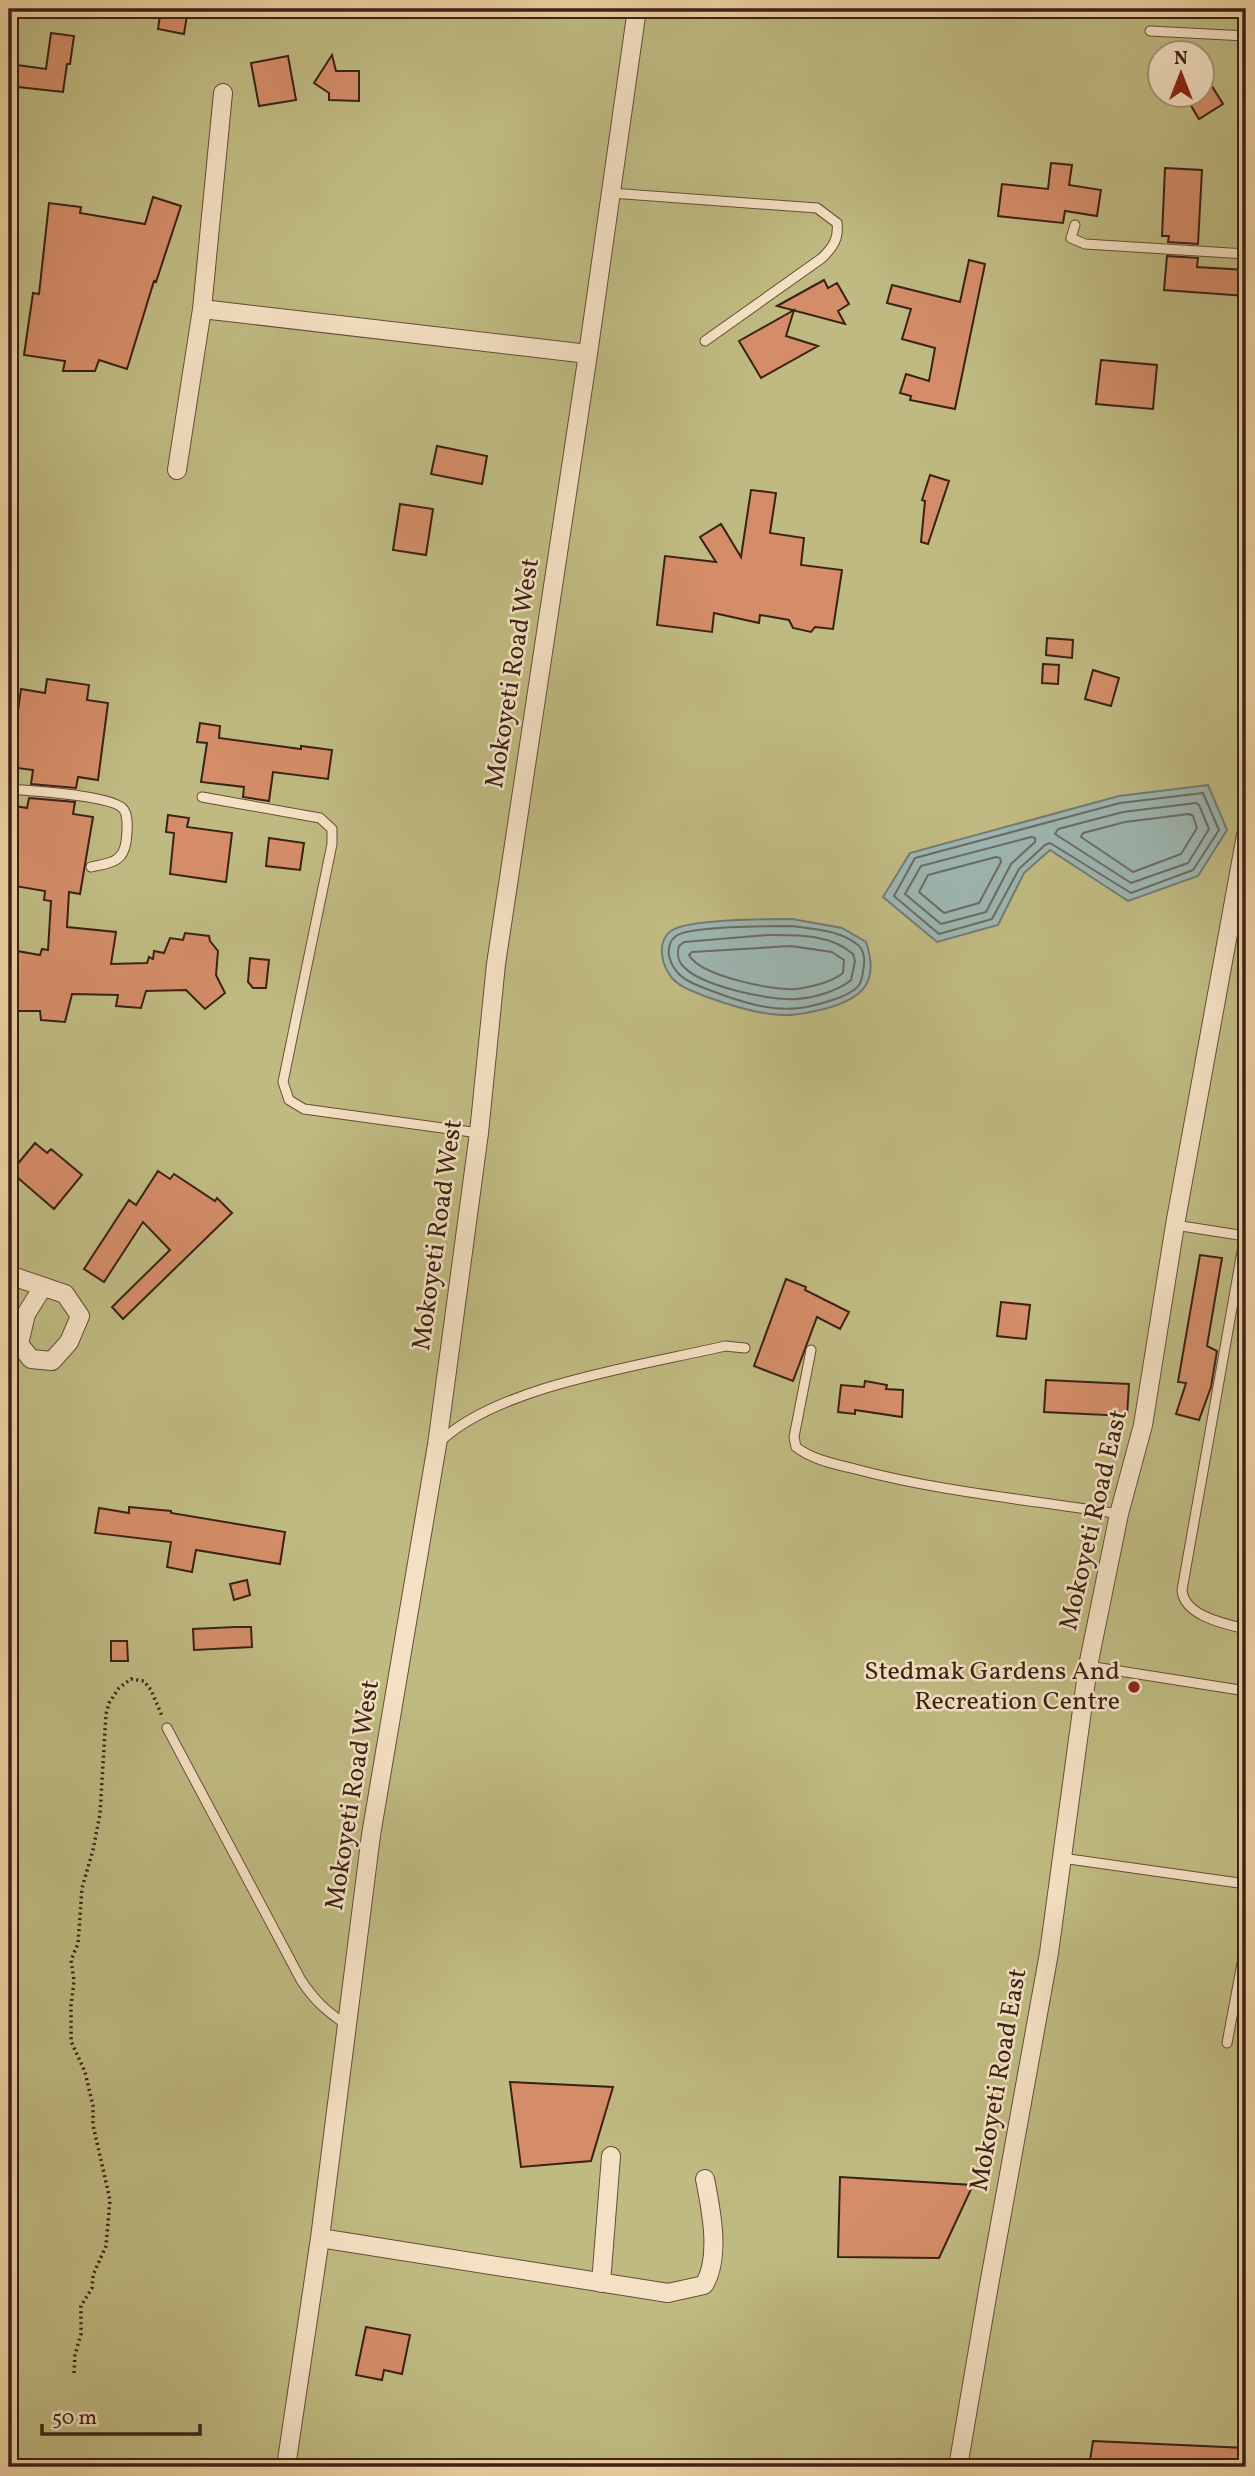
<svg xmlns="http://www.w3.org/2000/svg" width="1255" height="2476" font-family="Vollkorn,serif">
<rect width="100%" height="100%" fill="#eed1a3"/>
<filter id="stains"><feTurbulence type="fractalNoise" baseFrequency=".00286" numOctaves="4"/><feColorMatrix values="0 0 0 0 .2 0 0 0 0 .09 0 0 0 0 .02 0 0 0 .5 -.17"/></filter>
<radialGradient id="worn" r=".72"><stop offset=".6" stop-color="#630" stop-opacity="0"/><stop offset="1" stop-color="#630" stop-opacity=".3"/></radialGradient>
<path fill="#bfba81" stroke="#7c6e4b" stroke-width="2" fill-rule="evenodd" d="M9,9h1237v2458h-1237zM1160,52h42v42h-42z"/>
<path fill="#9cb5b0" stroke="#757a72" stroke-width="2" d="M1208,785l19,45 -29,46 -70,25 -78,-51 -26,23 -26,52 -61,17 -54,-45 27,-44 209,-57z
M792,919l50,9 24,14c14,41 -4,57 -42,67 -14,3 -27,7 -42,6 -25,-1 -50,-9 -72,-17 -13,-5 -28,-9 -38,-20 -6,-7 -9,-15 -10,-24 -1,-9 2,-18 9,-23 16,-12 99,-12 121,-12z"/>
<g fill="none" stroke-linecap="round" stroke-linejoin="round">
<path stroke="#6b6b62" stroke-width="2" d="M1203,793l16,37 -26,40 -62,23 -81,-50 -5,2 -26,24 -27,50 -53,15 -45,-38 21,-38 205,-55z
M1196,803l3,2 10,24 -21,34 -57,20 -76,-49 3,-5 65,-17z
M1189,814l4,2 4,12 -16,26 -48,18 -52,-35 2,-4 42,-11z
M1031,837l4,1v4l-24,22 -25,48 -45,12 -36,-30 16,-28z
M996,857l4,1 1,4 -22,41 -35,10 -25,-21 9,-17z
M792,926c22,3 48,4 66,19 5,4 7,13 6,19 -1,7 -1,15 -5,21 -8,12 -45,21 -59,23 -29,4 -62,-7 -88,-17 -19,-7 -38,-13 -43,-35 -1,-8 0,-15 7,-20 13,-10 95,-10 116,-10z
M768,935c29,0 62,-1 85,19l2,7 -4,19c-13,11 -37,18 -55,19 -25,2 -96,-13 -113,-33 -5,-5 -6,-13 -4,-20l5,-4z
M791,946l41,6 12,8 -1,13c-11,9 -33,14 -47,16 -22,2 -96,-13 -107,-34l3,-3z"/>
</g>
<path fill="#d48d68" stroke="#3a2115" stroke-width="2" d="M161,9h27l-4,25 -26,-5z
M51,33l23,3 -4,28h-3l-4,28 -54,-6v-22l37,5z
M332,55l4,16h23v30l-30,-1v-7l-15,-10z
M288,56l8,44 -37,6 -8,-43z
M1202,70l21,34 -24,15 -15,-25h18z
M1051,163l21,2 -3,20 32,5 -4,26 -32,-5 -2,12 -65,-7 4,-32 46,5z
M1165,168l37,2 -4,74 -30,-2 1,-6h-7z
M153,197l28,9 -25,76 -2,-1 -27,88 -28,-9 -4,11h-32l2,-10 -41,-6 9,-62 6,1 10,-91 32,4 -1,6 65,11z
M1167,256l31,2 -1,9 49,3v26l-82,-6z
M969,260l16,4 -30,145 -45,-9 1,-4 -11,-3 6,-19 23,7 6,-33 -33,-9 9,-30 -24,-6 5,-18 68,17z
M824,280l4,8 9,-5 12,21 -11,7 7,13 -68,-18z
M794,310l-8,26 32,10 -57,32 -22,-37z
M1101,360l56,5 -4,44 -57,-5z
M437,446l50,10 -5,28 -51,-10z
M930,475l19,6 -21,63 -7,-2 4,-41 -3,-1z
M751,490l25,3 -6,40 34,5 -3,27 41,5 -9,59 -18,-2 -4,5 -18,-4 -4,-8 -29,-5 -1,8 -45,-10 -2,19 -55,-7 8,-69 51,6 -16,-25 21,-13 20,33z
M400,504l33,5 -7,46 -33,-5z
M1047,638l26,2 -1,18 -26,-3z
M1043,664l16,1 -1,19 -16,-1z
M1093,670l26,8 -8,28 -26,-7z
M47,679l42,6 -2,15 21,3 -10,77 -20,-3 -2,11 -45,-4 2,-14 -23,-3 11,-78 24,4z
M200,723l20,3 -1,12 82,11v-3l31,4 -4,29 -55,-7 -4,29 -26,-4 1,-10 -43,-5 6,-39 -10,-1z
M29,798l46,4 -2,12 20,3 -13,77 -11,-2 -2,35 49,5 -5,32 36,-1 2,-6 4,2 1,-8 10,2 6,-15 13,2 2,-7 24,3 1,5 8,10 -2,24 9,18 -20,16 -19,-19 -40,1 -5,17 -25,-2 2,-11 -46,-1 -7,28 -24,-2 -1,-9h-25l-1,-11 -5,-5 8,-44 23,4 2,-6 6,1 3,-49 -7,-1 1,-9 -36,-6v-80l18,3z
M168,815l21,3 -2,9 45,6 -6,49 -56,-8 4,-41 -8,-1z
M269,838l35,5 -4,27 -34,-4z
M250,958l19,2 -3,28h-13l-5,-6z
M35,1143l12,10 4,-4 31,26 -28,34 -43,-37z
M158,1171l12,8 4,-5 41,27 2,-3 15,15 -109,106 -11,-12 58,-57 -27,-28 -39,60 -20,-13 45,-69 7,5z
M1200,1255l22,3 -15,88 10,5 -6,36 -12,33 -23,-6 10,-31 -8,-1z
M786,1279l20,8 -1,3 44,22 -9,17 -23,-12 -24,64 -39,-15z
M1001,1302l29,3 -4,34 -29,-3z
M1046,1380l83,4 -2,32 -83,-4z
M865,1381l22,4 -1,4 17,1 -1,27 -47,-7v4l-17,-2 3,-27 23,2z
M129,1507l42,4v2l114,19 -5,32 -84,-14 -4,22 -25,-5 4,-25 -76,-9 4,-25 30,5z
M247,1580l3,15 -16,5 -4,-16z
M235,1627h16l1,20 -58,3 -1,-21z
M111,1641h16l1,20h-17z
M510,2082l103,5 -22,74 -70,6z
M840,2177l133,8 -34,73 -101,-1z
M366,2327l44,8 -8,39 -18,-4 -2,10 -26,-5z
M1093,2441l153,7v19h-157z"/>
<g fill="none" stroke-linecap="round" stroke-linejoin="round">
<g stroke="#674d38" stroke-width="11">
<path id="service" d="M1150,31l96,5
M611,193l206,15 20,15c2,16 -4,24 -15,35l-117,83
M1075,225l-4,13 14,6 161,10
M9,789c20,2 106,6 115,21 5,8 3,23 2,32 -3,21 -17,21 -35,25
M202,797l118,21 12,11v15l-49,238 6,18 15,9 175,24
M1175,1225l70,11
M1246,1229l-64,361c2,26 43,34 64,39
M811,1350l-17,87 2,10c17,13 39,17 59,22 86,23 177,31 264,45
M441,1441c59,-56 204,-76 284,-95l20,2
M1088,1666l158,25
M167,1728l134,252c13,20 26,32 46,45
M1062,1858l184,26
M1227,2043l19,-101"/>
</g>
<g stroke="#674d38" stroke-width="20">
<path id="minor" d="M202,309l386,45
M177,470l25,-161 21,-216
M9,1275l56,19 15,22 -11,26 -17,19 -21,-2 -12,-15 7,-30 17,-27
M320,2238l348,55 36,-8c17,-27 7,-76 1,-106
M601,2283l10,-127
M286,2467l34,-229 51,-403 66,-390 42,-312 17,-169 92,-610 49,-345
M958,2467l31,-182 60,-332 39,-287 31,-152 24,-89 32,-200 71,-390"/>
</g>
<path stroke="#3a2115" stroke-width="3.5" stroke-dasharray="2 3.5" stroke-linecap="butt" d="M74,2373l1,-18 6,-21v-28l11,-18 1,-13 13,-29 4,-46 -17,-75v-19l-8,-34 -14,-31v-35l3,-25 -3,-21 7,-16 4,-56 11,-38 7,-36 6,-100 3,-11 10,-15 12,-9 13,2 7,9 11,26"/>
<use href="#service" stroke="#f4e1c3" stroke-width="9"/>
<use href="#minor" stroke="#f4e1c3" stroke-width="18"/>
</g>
<circle fill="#8f2418" stroke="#f4e1c3" stroke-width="2.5" cx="1134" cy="1687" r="7"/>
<g text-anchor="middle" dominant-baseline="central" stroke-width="5" stroke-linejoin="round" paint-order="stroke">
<g font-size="26" fill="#3a2115" stroke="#f4e1c3">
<text transform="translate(513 673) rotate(-81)">Mokoyeti Road West</text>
<text transform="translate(438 1235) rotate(-82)">Mokoyeti Road West</text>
<text transform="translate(1094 1520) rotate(-77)">Mokoyeti Road East</text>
<text transform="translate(353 1795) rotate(-81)">Mokoyeti Road West</text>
<text transform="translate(999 2080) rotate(-80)">Mokoyeti Road East</text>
</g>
<g font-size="26" fill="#3a2115" stroke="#f4e1c3" text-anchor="end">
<text x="1120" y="1672">Stedmak Gardens And<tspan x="1120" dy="30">Recreation Centre</tspan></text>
</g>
</g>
<rect width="1255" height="2476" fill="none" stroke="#eed1a3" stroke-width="35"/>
<rect x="10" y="10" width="1234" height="2455" fill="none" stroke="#3a2115" stroke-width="3.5"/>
<rect x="18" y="18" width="1220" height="2441" fill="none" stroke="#3a2115" stroke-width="2"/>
<g transform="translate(1181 74)"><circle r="33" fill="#f4e1c3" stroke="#aa947d" stroke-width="2"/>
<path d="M0-5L12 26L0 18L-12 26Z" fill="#8f2418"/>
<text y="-10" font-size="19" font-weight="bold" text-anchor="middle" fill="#3a2115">N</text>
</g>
<path d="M42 2424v10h158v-10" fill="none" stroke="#3a2115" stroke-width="3.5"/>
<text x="52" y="2424" font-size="21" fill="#3a2115" stroke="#f4e1c3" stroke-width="5" paint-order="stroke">50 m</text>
<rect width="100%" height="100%" filter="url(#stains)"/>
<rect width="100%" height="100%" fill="url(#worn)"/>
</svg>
